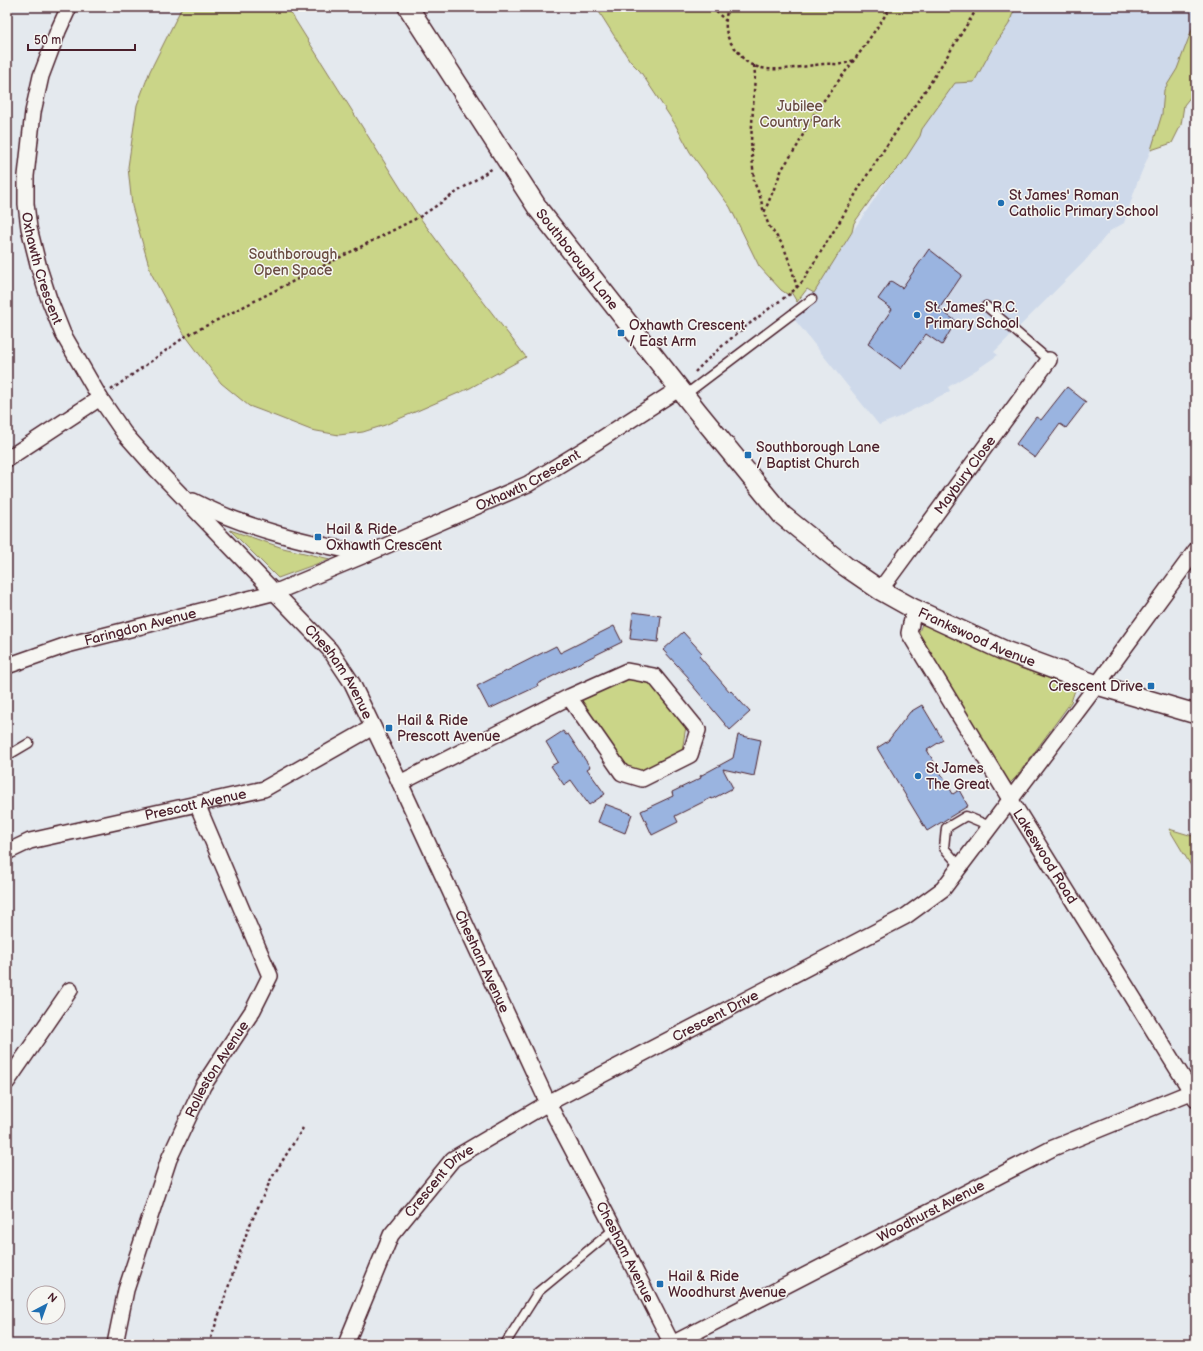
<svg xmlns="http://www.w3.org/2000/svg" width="1203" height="1351" font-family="'Balsamiq Sans',sans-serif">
<rect width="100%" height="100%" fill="#e4e9ee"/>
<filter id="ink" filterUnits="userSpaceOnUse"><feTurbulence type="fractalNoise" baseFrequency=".025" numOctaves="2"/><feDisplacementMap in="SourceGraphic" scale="8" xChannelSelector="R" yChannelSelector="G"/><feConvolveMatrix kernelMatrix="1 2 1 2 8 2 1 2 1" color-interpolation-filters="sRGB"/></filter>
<g filter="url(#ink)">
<path fill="#ced9ea" d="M1003,7h193v77l-30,38 -16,30 -13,31 -13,40 -14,8 -26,31 -90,90 4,3 -22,15 -28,17 2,4 -51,26 -20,8 -85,-106z"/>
<path fill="#cad588" stroke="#8a7a5a" d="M182,7h105l128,204 40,54 71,92 -56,31 -85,37 -22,7 -24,3 -28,-5 -46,-18 -16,-6 -28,-23 -39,-52 -31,-58 -19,-67 -4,-39 9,-62 13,-34z
M596,7h419l-6,17 -17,25 -18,33 -19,1 -33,46 -2,7 -18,28 -21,21 -27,38 -2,9 -38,61 -7,-4 -10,13 -6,-10 -1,4 -9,-6 -22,-24 -29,-59 -40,-55 -15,-28 -35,-53 -10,-10z
M1196,11v79l-12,15 -3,20 -9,18 -21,7 11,-36 2,-24 13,-21 17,-45z
M230,530l53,18 47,11 -52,19z
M923,622l152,68 -4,12 -54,74 -10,10 -89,-152z
M628,679l23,5 35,42 -4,25 -42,21 -18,-7 -42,-64z
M1169,829l27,8v37z"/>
<path fill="#9ab4e0" stroke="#4a1f2b" d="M929,249l33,26 -23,34 17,12 -14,24 -16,-11 -25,35 -33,-25 24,-35 -14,-10 13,-18 11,7z
M1067,387l19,15 -20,26 -6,-4 -25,34 -19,-14 20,-27 5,3z
M633,612l28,4 -3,26 -28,-3z
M614,626l8,16 -85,42 1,2 -49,23 -12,-23 79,-40 4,7z
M683,632l19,21 -3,3 31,36 1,-1 19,21 -20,18 -43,-51 2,-1 -26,-28z
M922,705l21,35 -16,10 26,44 6,-4 9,16 -41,25 -50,-83 11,-7 22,-29z
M563,731l3,4 2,-1 22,33 -3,2 18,25 -16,11 -18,-25 -7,5 -13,-19 7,-4 -12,-20z
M738,735l23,5 -7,36 -31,-7 10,19 -21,11 -1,-1 -36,18 3,6 -26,13 -11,-24 32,-15 -1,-4 29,-14 -1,-2 33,-18z
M605,804l27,10 -7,19 -27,-11z"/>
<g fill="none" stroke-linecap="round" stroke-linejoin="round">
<g stroke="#4a1f2b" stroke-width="11">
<path id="service" d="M986,306l63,54
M685,395l127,-96
M7,756l22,-13
M960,866l-16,-18 2,-20 20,-12 24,10
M505,1344l33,-52 76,-63"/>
</g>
<g stroke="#4a1f2b" stroke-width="18">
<g id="minor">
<path id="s1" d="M69,7l-11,24 -17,45 -8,36 -7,64v28l3,24 10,40 10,31 14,35 37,64 24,35 32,36 174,181 22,33 48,100 148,320 66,126 58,115"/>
<path d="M7,459l93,-61"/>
<path d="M193,501c54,28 115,42 174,53"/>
<path id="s2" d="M880,590l169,-230"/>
<path id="s3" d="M914,609l-5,24 101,166 186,300"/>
<path id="s4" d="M7,666l60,-21 209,-53 91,-38 161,-70 70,-43 82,-53"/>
<path d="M400,783l169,-86 58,-26 27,5 44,54 -8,25 -48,24 -20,-6 -53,-76"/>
<path id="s5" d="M7,852l23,-11 234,-52 109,-62"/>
<path d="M7,1082l63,-92"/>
<path id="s6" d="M115,1344l11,-54 43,-131 34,-73 50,-76 17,-34 -73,-172"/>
<path id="s7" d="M346,1344l45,-109 62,-76 95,-56 358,-187 37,-27 154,-204 99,-135"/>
<path id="s8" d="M672,1344l381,-196 143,-58"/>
</g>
</g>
<g stroke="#4a1f2b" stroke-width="22">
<g id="tertiary">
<path id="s9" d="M408,7l131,203 158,201 85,104 63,51 35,24 34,19 91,42 92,34 99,29"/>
</g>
</g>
<path stroke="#4a1f2b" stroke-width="2.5" stroke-dasharray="3 3" stroke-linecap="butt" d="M711,7l14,13
M728,7c-3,11 -4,26 3,36 2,3 4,5 6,7 3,4 6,10 10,12 19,14 54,4 76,2 14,-1 17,3 30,-4
M754,65l1,10 -4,66 3,41 6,14 4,17
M797,288l-6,-22 -8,-21 -14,-19 -5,-13 18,-44 16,-24 11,-23 12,-18 40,-53 30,-44
M695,372c20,-21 43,-40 66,-57 13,-11 30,-20 41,-33l38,-61 22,-38 27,-41 40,-57 49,-78
M111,390l75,-54 235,-120 72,-48
M209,1344l39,-115 23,-50 32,-51"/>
<use href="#service" stroke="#f6f6f2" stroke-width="8"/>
<use href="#minor" stroke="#f6f6f2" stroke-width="15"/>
<use href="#tertiary" stroke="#f6f6f2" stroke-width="19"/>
</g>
</g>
<g fill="#1f6fb2" stroke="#f6f6f2" stroke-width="1.5">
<circle cx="1001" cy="203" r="4"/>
<circle cx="917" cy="315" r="4"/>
<rect x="617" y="329" width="8" height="8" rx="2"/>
<rect x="744" y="451" width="8" height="8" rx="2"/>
<rect x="314" y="533" width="8" height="8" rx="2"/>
<rect x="1147" y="682" width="8" height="8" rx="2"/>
<rect x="385" y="724" width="8" height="8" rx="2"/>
<circle cx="918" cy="776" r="4"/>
<rect x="656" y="1280" width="8" height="8" rx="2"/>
</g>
<g text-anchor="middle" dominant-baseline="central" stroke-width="3" stroke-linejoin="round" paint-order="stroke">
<g font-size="14" fill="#6a4c42" stroke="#f6f6f2">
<text x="800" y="106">Jubilee<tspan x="800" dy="16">Country Park</tspan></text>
<text x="293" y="254">Southborough<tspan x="293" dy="16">Open Space</tspan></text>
</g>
<g font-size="14" fill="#4a1f2b" stroke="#f6f6f2" text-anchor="start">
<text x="1009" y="195">St James' Roman<tspan x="1009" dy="16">Catholic Primary School</tspan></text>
<text x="925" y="307">St. James' R.C.<tspan x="925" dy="16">Primary School</tspan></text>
<text x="629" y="325">Oxhawth Crescent<tspan x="629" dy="16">/ East Arm</tspan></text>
<text x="756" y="447">Southborough Lane<tspan x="756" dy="16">/ Baptist Church</tspan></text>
<text x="326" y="529">Hail &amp; Ride<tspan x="326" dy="16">Oxhawth Crescent</tspan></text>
<text x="1143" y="686" text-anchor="end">Crescent Drive</text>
<text x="397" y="720">Hail &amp; Ride<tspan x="397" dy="16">Prescott Avenue</tspan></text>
<text x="926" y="768">St James<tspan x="926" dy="16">The Great</tspan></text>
<text x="668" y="1276">Hail &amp; Ride<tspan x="668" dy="16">Woodhurst Avenue</tspan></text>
</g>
<g font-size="14" fill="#4a1f2b" stroke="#f6f6f2">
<text stroke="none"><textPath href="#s9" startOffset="304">Southborough Lane</textPath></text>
<text stroke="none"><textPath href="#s1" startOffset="270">Oxhawth Crescent</textPath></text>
<text stroke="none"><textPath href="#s2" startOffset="143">Maybury Close</textPath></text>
<text stroke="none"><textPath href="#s4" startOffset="555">Oxhawth Crescent</textPath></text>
<text stroke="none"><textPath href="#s4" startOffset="139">Faringdon Avenue</textPath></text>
<text stroke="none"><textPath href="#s9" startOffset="863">Frankswood Avenue</textPath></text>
<text stroke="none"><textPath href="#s1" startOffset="778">Chesham Avenue</textPath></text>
<text stroke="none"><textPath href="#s5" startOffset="195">Prescott Avenue</textPath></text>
<text stroke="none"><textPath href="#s3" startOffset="286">Lakeswood Road</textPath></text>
<text stroke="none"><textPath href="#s1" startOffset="1102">Chesham Avenue</textPath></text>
<text stroke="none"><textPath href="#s7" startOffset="515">Crescent Drive</textPath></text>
<text stroke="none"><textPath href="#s6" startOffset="295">Rolleston Avenue</textPath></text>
<text stroke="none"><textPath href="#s7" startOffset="191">Crescent Drive</textPath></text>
<text stroke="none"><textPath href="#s8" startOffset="291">Woodhurst Avenue</textPath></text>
<text stroke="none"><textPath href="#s1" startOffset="1426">Chesham Avenue</textPath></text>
</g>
</g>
<rect width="1203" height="1351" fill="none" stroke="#f6f6f2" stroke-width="24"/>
<rect x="12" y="12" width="1179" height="1327" fill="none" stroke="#4a1f2b" stroke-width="1.5" filter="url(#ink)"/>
<g transform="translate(46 1305) rotate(41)"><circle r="19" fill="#f6f6f2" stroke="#b1a0a2"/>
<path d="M0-3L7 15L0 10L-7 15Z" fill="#1f6fb2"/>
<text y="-6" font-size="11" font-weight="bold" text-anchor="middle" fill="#4a1f2b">N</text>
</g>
<path d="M28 44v6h107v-6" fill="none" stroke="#4a1f2b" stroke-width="2"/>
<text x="34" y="44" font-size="12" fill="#4a1f2b" stroke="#f6f6f2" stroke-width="3" paint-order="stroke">50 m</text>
</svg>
